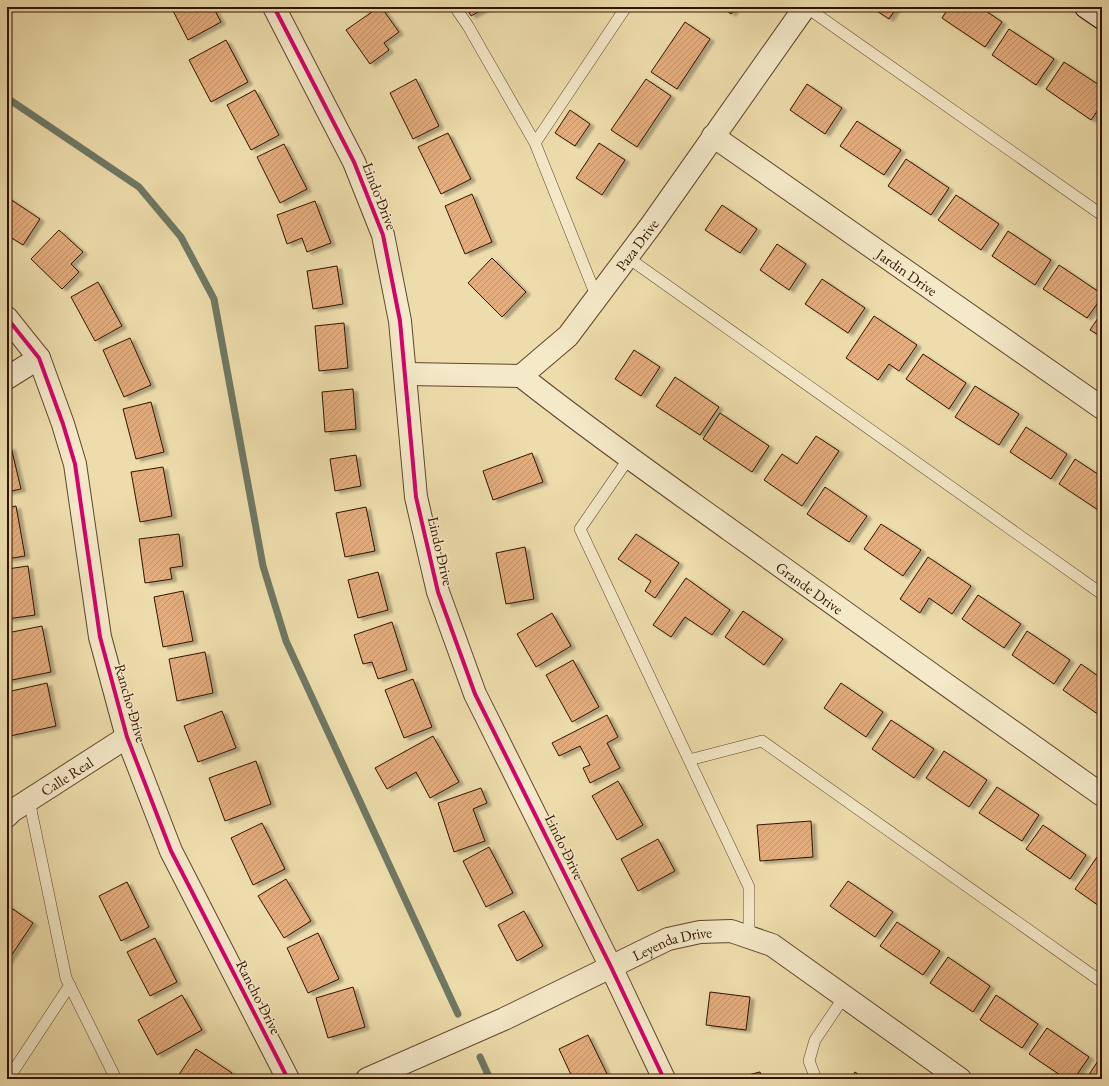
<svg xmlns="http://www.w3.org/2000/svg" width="1109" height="1086" font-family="'EB Garamond',serif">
<defs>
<pattern id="building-hatch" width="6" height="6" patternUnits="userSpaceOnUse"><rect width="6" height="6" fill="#e3ad7e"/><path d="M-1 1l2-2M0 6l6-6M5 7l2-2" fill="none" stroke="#c3946b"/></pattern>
<filter id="shadow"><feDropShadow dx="4.5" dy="2.5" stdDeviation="1" flood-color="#0004"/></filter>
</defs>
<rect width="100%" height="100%" fill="#eeddac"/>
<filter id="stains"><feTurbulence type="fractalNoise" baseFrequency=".005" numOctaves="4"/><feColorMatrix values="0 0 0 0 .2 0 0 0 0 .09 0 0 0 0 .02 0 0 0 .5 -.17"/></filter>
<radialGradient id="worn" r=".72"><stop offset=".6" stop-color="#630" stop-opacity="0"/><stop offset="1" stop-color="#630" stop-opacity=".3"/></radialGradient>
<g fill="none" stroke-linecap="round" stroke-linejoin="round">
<path stroke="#6f7865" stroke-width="7" d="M7,98l132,89 42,50 33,62 49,267 23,75 172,373
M480,1057l10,22"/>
</g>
<path fill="url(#building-hatch)" stroke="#311200" filter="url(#shadow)" d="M171,7h42l8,15 -33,18z
M379,7h2l18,25 -15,11 5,7 -19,14 -24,-34z
M466,7h21l-16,9z
M722,7h14l-5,7z
M871,7h26l-8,12z
M949,7h31l22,15 -17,25 -43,-29z
M685,22l25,17 -33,50 -26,-17z
M1009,29l45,30 -18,26 -44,-30z
M226,40l22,42 -37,20 -22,-42z
M1064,62l38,25v17l-11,16 -45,-31z
M416,79l23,47 -26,13 -23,-46z
M646,79l25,17 -34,51 -26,-17z
M807,84l35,24 -17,26 -35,-24z
M255,90l24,45 -28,15 -24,-45z
M570,110l20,14 -15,22 -20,-13z
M1102,120v8l-4,-2z
M857,121l44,29 -17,25 -44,-29z
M448,133l23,46 -30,15 -23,-47z
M599,143l26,17 -23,35 -26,-17z
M284,144l23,45 -27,14 -23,-46z
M906,159l43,29 -18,27 -43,-29z
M472,194l20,48 -27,12 -20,-48z
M956,195l43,29 -18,26 -43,-30z
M7,197l33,22 -17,26 -16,-10z
M315,201l16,42 -24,9 -5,-14 -15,6 -10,-29z
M722,205l35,24 -17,24 -35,-23z
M59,230l24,22 -12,12 8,8 -17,17 -31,-30z
M1008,231l43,29 -16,25 -43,-29z
M777,244l29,20 -17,26 -29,-20z
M492,258l34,34 -24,25 -34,-34z
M1059,265l43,29v3l-15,21 -44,-29z
M337,266l6,38 -30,5 -6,-38z
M822,279l43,29 -17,25 -43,-29z
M98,282l24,44 -27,15 -24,-44z
M1102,312v25l-12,-7z
M874,316l43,29 -18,26 -10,-7 -11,16 -32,-22z
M344,323l4,45 -29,3 -4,-45z
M130,338l21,47 -27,12 -21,-47z
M634,350l26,17 -19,29 -26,-17z
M923,354l43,29 -17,26 -43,-30z
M675,377l44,30 -19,28 -44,-29z
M975,386l44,28 -20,31 -44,-28z
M353,389l3,40 -31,3 -3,-40z
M151,402l13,50 -28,7 -13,-50z
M720,413l49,33 -17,26 -49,-33z
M1026,427l41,27 -16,25 -41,-27z
M816,436l23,15 -37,55 -38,-26 18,-26 15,10z
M11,447l10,42 -14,3v-44z
M532,453l11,29 -50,18 -10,-29z
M356,455l5,31 -26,5 -5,-32z
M1075,459l27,18 -1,35 -42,-28z
M163,467l9,49 -32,6 -9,-50z
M825,487l42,29 -18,26 -42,-28z
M16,506l9,50 -18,3v-51z
M366,507l9,44 -30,6 -9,-44z
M881,524l40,26 -18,26 -39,-27z
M179,534l4,32 -13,2 2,11 -27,4 -6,-44z
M636,534l43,29 -24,35 -10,-7 6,-10 -33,-22z
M525,547l9,52 -28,5 -10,-51z
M928,557l43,29 -19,28 -23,-16 -9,15 -20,-14z
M28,566l7,49 -28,4v-50z
M378,572l10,38 -30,8 -10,-38z
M686,578l44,32 -18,25 -27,-18 -14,20 -18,-12z
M183,591l10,50 -30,6 -9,-50z
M978,595l43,29 -17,24 -42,-29z
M743,611l40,28 -19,26 -39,-28z
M552,613l19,33 -35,21 -19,-33z
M392,622l15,48 -29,9 -6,-17 -9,2 -9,-29z
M42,626l9,46 -44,9v-48z
M1027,631l43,29 -16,24 -42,-29z
M205,652l8,41 -36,8 -8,-42z
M573,660l26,47 -27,15 -26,-47z
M1081,664l21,15v38l-39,-27z
M413,679l19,48 -28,11 -19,-48z
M47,683l9,43 -46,10 -3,-17v-27z
M841,683l42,29 -17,25 -42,-29z
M222,711l14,37 -38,14 -14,-36z
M607,715l11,22 -11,6 13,25 -30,15 -7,-15 7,-3 -10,-19 -21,10 -7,-13z
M891,720l43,29 -20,29 -42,-29z
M433,736l26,46 -29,16 -14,-26 -29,17 -12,-21z
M944,751l43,29 -18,27 -43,-29z
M256,761l15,43 -46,17 -16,-43z
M618,781l25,44 -26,15 -25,-44z
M997,787l42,28 -17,26 -43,-28z
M481,788l6,15 -14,6 12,32 -31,11 -16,-49z
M811,821l2,36 -53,4 -3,-36z
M262,823l23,46 -32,16 -22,-47z
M1043,825l43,30 -16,24 -44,-30z
M658,839l17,32 -37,20 -17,-32z
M489,847l24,46 -27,14 -23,-46z
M1097,857l5,3v48l-27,-19z
M286,879l25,42 -27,17 -26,-42z
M848,881l45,31 -18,25 -45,-31z
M127,882l22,45 -28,14 -22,-45z
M7,905l26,18 -26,39z
M524,911l19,35 -26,15 -19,-36z
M897,922l43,29 -17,24 -43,-29z
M318,933l21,46 -31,14 -21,-45z
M155,938l22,44 -27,14 -23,-44z
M948,957l42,29 -17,26 -43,-29z
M353,987l12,40 -37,11 -12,-40z
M710,992l40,5 -4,33 -40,-5z
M182,995l20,35 -45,25 -19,-35z
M996,995l42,29 -16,24 -42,-28z
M1047,1028l42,29 -15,22h-8l-37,-25z
M588,1035l19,39 -10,5h-24l-14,-30z
M196,1049l36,24 -4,6h-52z
M1102,1055v24h-16z
M760,1072l2,7h-30z
M855,1072l10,7h-14z"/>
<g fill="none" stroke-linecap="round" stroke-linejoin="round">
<g stroke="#60452b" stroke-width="12">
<path id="lane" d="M455,7l13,19 67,117 62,155
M806,7l296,208
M535,143l91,-136
M627,257l475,337
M629,458l-49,71 169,358v50
M689,760l73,-19 340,241
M29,800l37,178 50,101
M8,1079l62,-94
M816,1079l-7,-18 6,-21 29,-43"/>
</g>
<g stroke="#60452b" stroke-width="24">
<g id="street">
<path d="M274,7l80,155 29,73 17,86 16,176 22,95 37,102 136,273 53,112"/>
<path id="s1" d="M713,136l389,272"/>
<path d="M7,318l32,40 24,66 12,40 25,173 27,100 44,114 117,228"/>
<path id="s2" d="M406,374l115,2 47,-40 84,-112 153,-217"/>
<path id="s3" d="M521,376c68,54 138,103 209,154 123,89 248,177 372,265"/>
<path d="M7,378l32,-20"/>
<path id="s4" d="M7,816l5,-5 115,-74"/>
<path id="s5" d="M367,1079l137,-60 164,-80 32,-7 31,-1 41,14 188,134"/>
</g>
</g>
<g stroke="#311200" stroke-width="24">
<path id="secondary" d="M1086,7l16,11"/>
</g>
<use href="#lane" stroke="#f4e9c9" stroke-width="11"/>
<use href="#street" stroke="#f4e9c9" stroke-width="22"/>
<use href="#secondary" stroke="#f4e9c9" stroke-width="22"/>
<g stroke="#f4e9c9" stroke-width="6">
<path id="cycleway" d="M274,7l80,155 29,73 17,86 16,176 22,95 37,102 136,273 53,112
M7,318l32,40 24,66 12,40 25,173 27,100 44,114 117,228"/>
</g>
<use href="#cycleway" stroke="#d6006c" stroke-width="4"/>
</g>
<g text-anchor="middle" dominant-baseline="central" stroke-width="3" stroke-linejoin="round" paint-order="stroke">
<g font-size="15" fill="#311200" stroke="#f4e9c9">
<text transform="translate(380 196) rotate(69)">Lindo Drive</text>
<text stroke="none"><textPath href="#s2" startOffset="291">Paza Drive</textPath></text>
<text stroke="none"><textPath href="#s1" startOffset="237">Jardin Drive</textPath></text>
<text transform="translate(441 551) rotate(77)">Lindo Drive</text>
<text stroke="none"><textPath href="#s3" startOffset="358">Grande Drive</textPath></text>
<text transform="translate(131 703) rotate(74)">Rancho Drive</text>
<text stroke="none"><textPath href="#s4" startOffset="72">Calle Real</textPath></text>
<text transform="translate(565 847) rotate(64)">Lindo Drive</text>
<text stroke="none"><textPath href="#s5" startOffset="335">Leyenda Drive</textPath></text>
<text transform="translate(259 997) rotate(63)">Rancho Drive</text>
</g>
</g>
<rect width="1109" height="1086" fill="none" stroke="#eeddac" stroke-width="24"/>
<rect x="8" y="8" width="1093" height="1070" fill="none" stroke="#311200" stroke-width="2"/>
<rect x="12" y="12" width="1085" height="1062" fill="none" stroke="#311200"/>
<rect width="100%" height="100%" filter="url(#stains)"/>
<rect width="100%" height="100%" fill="url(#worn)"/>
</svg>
